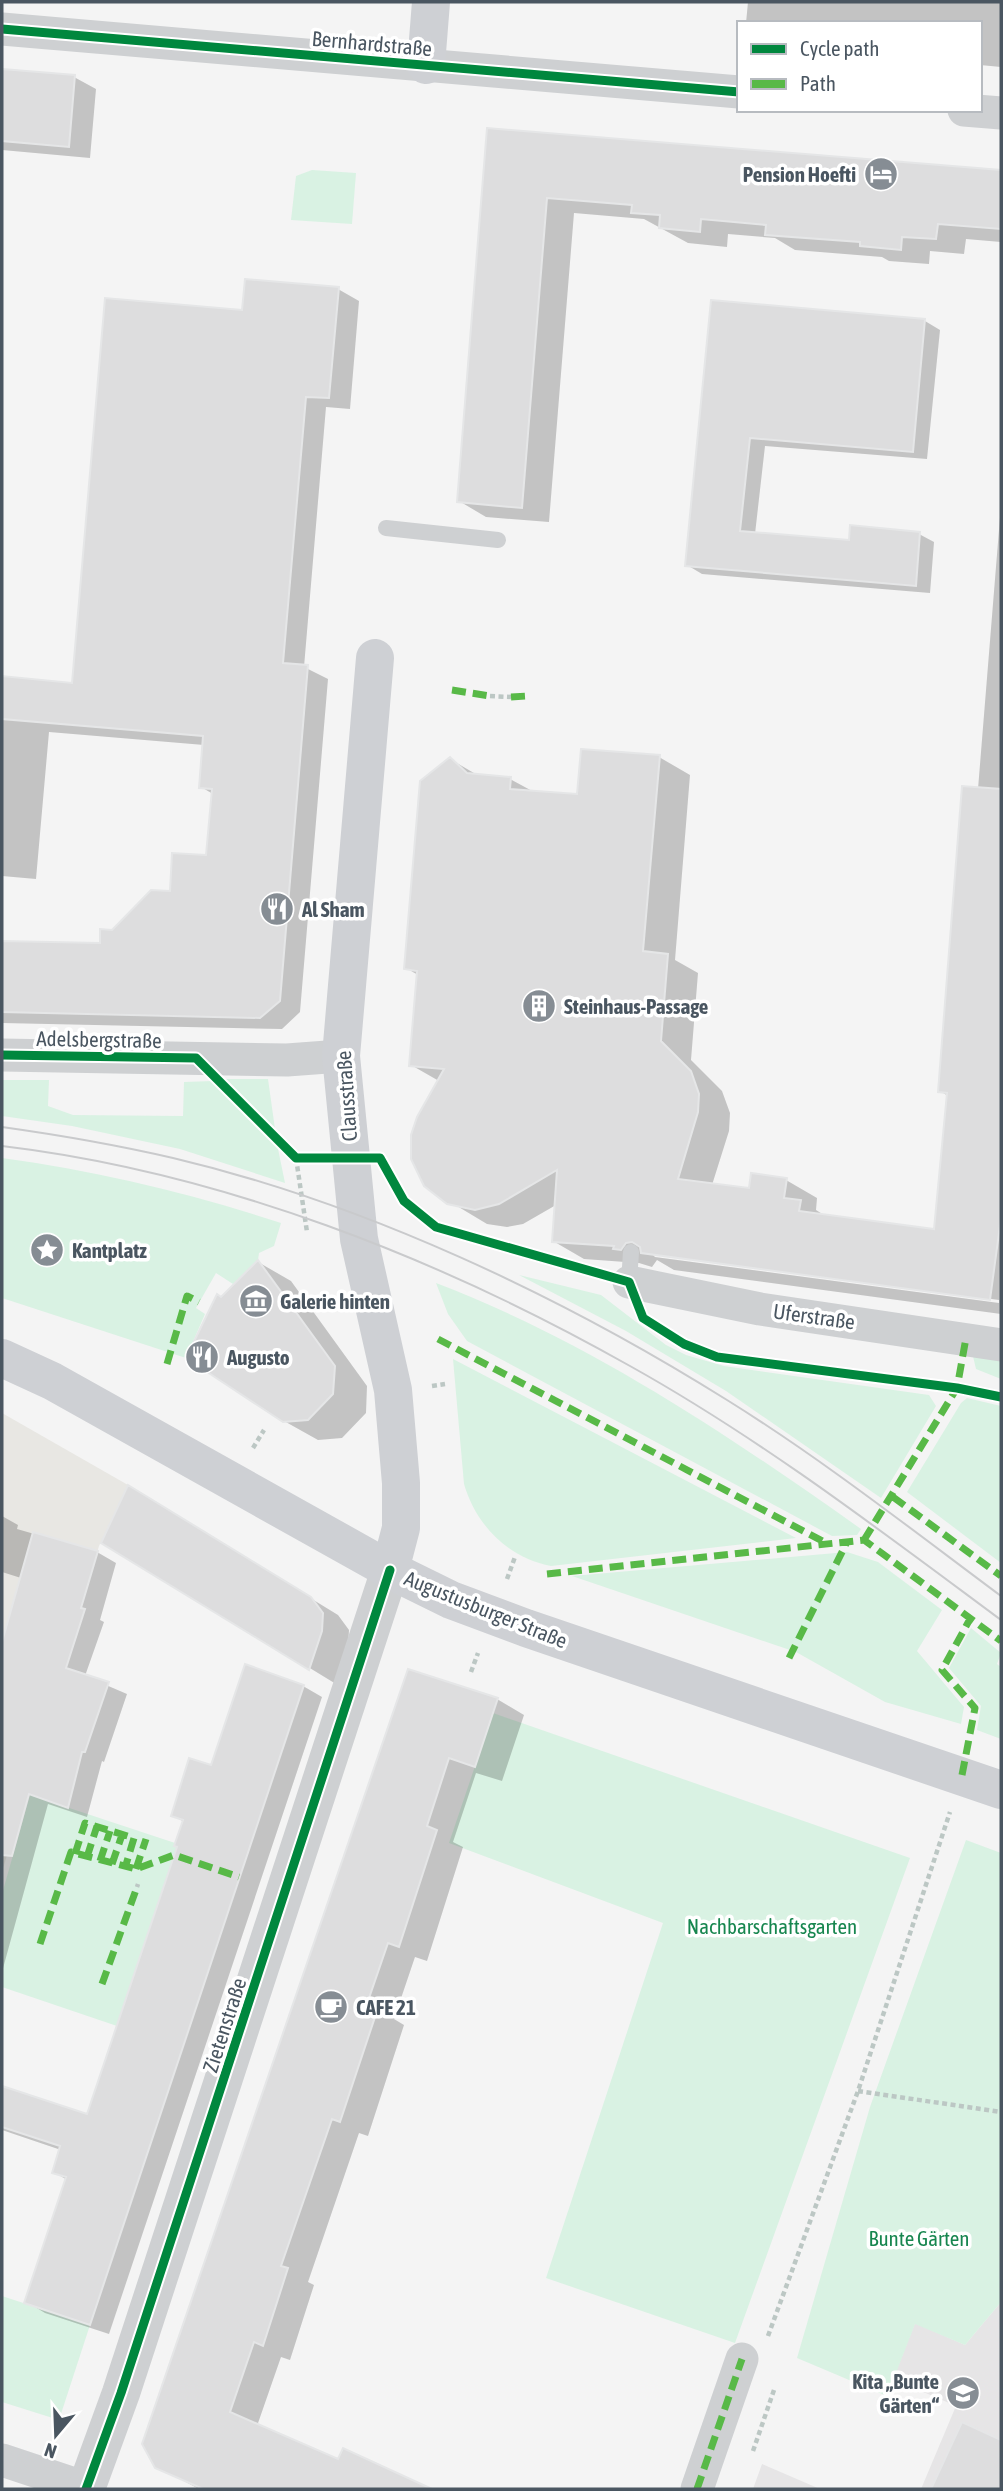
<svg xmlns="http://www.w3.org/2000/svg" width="1003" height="2491" font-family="'Asap Condensed',sans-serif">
<rect width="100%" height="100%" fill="#f4f4f4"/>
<path fill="#e8e7e3" d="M2,1413l126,72 -29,61 -97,326z"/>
<path fill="#e6e5e6" d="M1001,2302v187h-80l35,-83 -63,-27 22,-56 50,22z
M762,2464l58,25h-67z"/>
<path fill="#d9f2e3" d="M312,170l44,3 -4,51 -61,-4 5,-44z
M222,1079h46l7,50z
M2,1080h47l-1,26 25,9 110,1 1,-34 29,-1 64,63 8,39 -105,-34 -108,-23 -70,-10z
M2,1158c96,13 187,35 279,65l-7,23 -15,7 -1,7 -25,24 -17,-11 -20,35 9,6 -19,44 -184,-60z
M519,1275l82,20 65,50 20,10 38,11 205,29 7,11 -55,92 -155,-107 -100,-60z
M436,1283c154,59 291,151 425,246l-4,6 -25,1 -365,-195 -19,-27z
M972,1352l29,6v21l-25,-10z
M453,1359l343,179 -245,28c-43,-8 -75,-41 -87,-82z
M967,1398l34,8v157l-94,-71 54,-89z
M847,1552l31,10 64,48 -25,41 47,56 -3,17 -76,-22 -89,-50 -224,-76z
M971,1628l30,25 -4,11 4,3v72l-24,-9 4,-24 -32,-38z
M493,1713l417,145 -175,485 -189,-65 117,-355 -214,-80z
M30,1795l145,48 2,4 -60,179 -115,-39v-93z
M966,1840l35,13v449l-36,43 -50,-21 -28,72 -90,-38 73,-251z
M2,2296l88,29 -31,95 -57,-18z"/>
<path fill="#0003" fill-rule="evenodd" d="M748,2h253v65l-21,-2v-42h-234z
M2,71l72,6 22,12 -6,69 -88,-8z
M489,129l512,43v70l-35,-3 -2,15 -34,-3 -1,13 -40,-3 -7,-4 -87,-7 -20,-12 -47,-4 -1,13 -39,-4 -44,-24 -70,-6 -25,309 -63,-5 -27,-16z
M338,289l21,12 -9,108 -24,-2 -22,260 24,12 -28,333 -18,17 -280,-6v-80l100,2 11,-14 58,-38 36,-36 6,-63 -12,-7 3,-42 -155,-13 -13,147 -34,-3v-198l72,7 170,-373z
M712,302l213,19 15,9 -13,129 -162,-13 -10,88 95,8 69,-8 15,8 -4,51 -228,-19 -15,-9z
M1001,505v809l-327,-44 -17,-10 -5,7 -13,-4 -55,-4 -31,-18 3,-36 -33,19 -16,3 -20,-3 -55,-33 -16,-21 -4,-25 27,-64 -28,-16 7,-90 -12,-7 44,-209 29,17 31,3 24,13 45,4 80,-39 31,18 -15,185 23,13 -7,87 31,31 8,22 -1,18 -17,54 38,5 36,-10 31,18 -1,12 11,7 109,14 12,-135 -8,-5 38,-302zM651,1253l348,47v3l-344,-46z
M258,1262l33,19 76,105 -1,27 -24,25 -24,2 -34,-19 -62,-123z
M155,1503l183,112 11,15 -1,17 -12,37 -233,-142z
M2,1516l16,9 -1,4 80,23 19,11 -16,57 4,2 -19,54 42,18 -23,68 -2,-1 -15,56 -39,-13 -46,168v-325l19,-69 -19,-6z
M409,1671l88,28 27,16 -22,66 -26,-8 -23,69 10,5 -36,114 -12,-4 -21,62 10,6 -36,111 -9,-3 -51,149 6,3 -24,75 -9,-3 -24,69 82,36 5,-12 84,39h-229l-42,-22z
M303,1686l19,11 -213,637 -64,-21 -18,-11 40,-122 -13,-8 7,-22 -59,-20v-42l86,29 91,-270 5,-25 -11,-7 39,-48z
M963,2424l38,18v47h-68z"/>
<path fill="#ddddde" stroke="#e5e6e7" stroke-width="2" d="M2,69l73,6 -6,72 -67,-6z
M487,128l514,42v59l-63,-5 -2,15 -34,-2 -1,13 -41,-4v-4l-95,-7 1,-10 -32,-3 -33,-3 -1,13 -41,-4 1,-13 -29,-2 1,-8 -85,-7 -25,310 -65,-6z
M245,279l94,8 -10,111 -23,-1 -23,266 25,2 -28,336 -20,17 -258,-6v-71l98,2v-14l12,1 39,-40 19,1 2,-38 34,2 6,-66 -13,-1 4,-52 -201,-17v-43l70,7 33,-385 137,12z
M711,300l214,19 -12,133 -163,-14 -10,93 109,9 1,-15 70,7 -4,54 -231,-20z
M581,749l79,6 -17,196 25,3 -7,87 30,30 8,23 -1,18 -20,67 71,9 2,-15 36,5 -3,20 17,2 -2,11 135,18 13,-136 -9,-1 24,-306 39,3v429l-11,82 -349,-47 -1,-6 -8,-5 -6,1 -5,7 -8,-1 1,-3 -62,-4 5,-72 -58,34 -24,6 -28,-6 -23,-18 -13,-27v-24l6,-18 27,-48 -35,-3 8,-95 -13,-2 16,-188 30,-24 17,16 44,4 -1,12 67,5z
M258,1260l77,106 -2,28 -25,26 -25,2 -97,-64 31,-64 4,3z
M128,1485l183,112 12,16 -1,18 -13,39 -208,-127z
M33,1532l65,19 -17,57 4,1 -19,59 43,14 -24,70h-3l-14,56 -39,-14 -17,62 -10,-1v-213z
M245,1664l59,21 -214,640 -66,-22 42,-126 -14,-4 8,-27 -58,-19v-41l85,28 90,-267 -3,-1 9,-26 -12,-4 18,-58 22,7z
M408,1669l90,29 -23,69 -26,-9 -22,68 10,4 -38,117 -11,-4 -21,61 11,4 -38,114 -8,-3 -51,147 7,2 -25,78 -9,-4 -24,70 108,47 5,-11 89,41h-229l-48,-21 -13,-24z
M962,2422l39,18v49h-70z"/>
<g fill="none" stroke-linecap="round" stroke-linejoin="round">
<path stroke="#bcc7c4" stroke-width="4.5" stroke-dasharray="5 3.5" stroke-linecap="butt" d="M490,696l21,1
M296,1158l11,74
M659,1328l25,16 33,13 240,31 44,9
M432,1386l13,-2
M253,1448l11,-18
M507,1579l8,-22
M471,1672l7,-19
M137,1887l1,-3
M858,2091l143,21
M768,2336l90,-245 92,-279
M753,2451l21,-61"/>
<path stroke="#ced0d2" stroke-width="16" d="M386,528l112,12
M629,1282l2,-30"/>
<path stroke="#ced0d2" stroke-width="33" d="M2,29l737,63
M964,110l37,3
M2,1055l285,5 54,-4
M629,1282l131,27 241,36
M2,2460l87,29
M697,2489l45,-130"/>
<path stroke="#ced0d2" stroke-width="38" d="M86,2489l35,-96 269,-823"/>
<path stroke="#ced0d4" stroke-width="38" d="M426,65l5,-63
M375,658l-34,398 18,183 34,151 8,93v45l-11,42
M2,1358l50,23 338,189 61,30 75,28 475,162"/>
<path stroke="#c9cacc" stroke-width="2" d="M2,1127c57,8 115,18 171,31 191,45 388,138 554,242 95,59 184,129 274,196
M2,1146c218,26 437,112 628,220 131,73 251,165 371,254"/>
<path stroke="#58b947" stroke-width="7" stroke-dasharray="14 7" stroke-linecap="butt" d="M452,690l38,6
M511,697l16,-1
M438,1339l390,205
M167,1364l20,-68 12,6
M893,1497l108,79
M864,1540l93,-152 9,-50
M547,1574l317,-34 137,101
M789,1658l58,-116
M962,1775l13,-67 -33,-38 28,-51
M75,1854l10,-31 49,15 -9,30
M87,1857l10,-31
M100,1861l10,-30
M112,1864l10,-29
M136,1869l10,-30
M40,1944l31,-92 65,17 38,-14 65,22
M102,1984l35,-97
M697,2489l45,-130"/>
<g stroke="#fff" stroke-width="13">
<path id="cycleway" d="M2,29l737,63
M2,1055l194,3 100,100h84l24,43 32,26 193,55 14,36 41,26 33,13 240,31 44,9
M86,2489l35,-96 269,-823"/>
</g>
<use href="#cycleway" stroke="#00873e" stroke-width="9"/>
</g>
<defs>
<g id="hotel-disc" transform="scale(1.75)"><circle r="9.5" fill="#868d94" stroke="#fff"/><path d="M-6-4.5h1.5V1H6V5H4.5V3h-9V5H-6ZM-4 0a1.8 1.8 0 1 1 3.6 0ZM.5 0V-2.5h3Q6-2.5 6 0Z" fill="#fff"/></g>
<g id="restaurant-disc" transform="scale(1.75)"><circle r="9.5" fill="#868d94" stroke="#fff"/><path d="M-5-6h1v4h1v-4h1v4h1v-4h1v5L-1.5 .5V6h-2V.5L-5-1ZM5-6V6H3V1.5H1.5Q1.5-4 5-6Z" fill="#fff"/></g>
<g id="building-disc" transform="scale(1.75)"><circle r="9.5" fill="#868d94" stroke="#fff"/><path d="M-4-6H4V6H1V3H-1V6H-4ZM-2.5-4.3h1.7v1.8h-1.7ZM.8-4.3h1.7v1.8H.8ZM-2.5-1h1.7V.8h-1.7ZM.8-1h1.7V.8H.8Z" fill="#fff"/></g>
<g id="sight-disc" transform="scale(1.75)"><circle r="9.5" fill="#868d94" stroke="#fff"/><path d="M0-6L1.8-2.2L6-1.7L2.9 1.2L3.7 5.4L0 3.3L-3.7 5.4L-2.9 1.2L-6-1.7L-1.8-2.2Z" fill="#fff"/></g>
<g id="museum-disc" transform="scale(1.75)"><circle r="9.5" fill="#868d94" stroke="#fff"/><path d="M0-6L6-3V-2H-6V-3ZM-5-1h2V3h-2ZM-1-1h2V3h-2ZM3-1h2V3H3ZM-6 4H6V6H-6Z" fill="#fff"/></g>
<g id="cafe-disc" transform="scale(1.75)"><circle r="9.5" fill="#868d94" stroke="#fff"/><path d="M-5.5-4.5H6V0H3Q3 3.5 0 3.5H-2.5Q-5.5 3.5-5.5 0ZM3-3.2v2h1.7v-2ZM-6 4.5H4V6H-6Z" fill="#fff"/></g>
<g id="school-disc" transform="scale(1.75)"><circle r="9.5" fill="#868d94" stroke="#fff"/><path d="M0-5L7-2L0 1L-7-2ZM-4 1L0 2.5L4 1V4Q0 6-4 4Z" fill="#fff"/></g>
</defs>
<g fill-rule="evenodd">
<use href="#hotel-disc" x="881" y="174"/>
<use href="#restaurant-disc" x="277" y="909"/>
<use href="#building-disc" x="539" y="1006"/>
<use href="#sight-disc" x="47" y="1250"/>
<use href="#museum-disc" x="256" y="1301"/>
<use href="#restaurant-disc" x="202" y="1357"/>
<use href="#cafe-disc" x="331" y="2007"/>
<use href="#school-disc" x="963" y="2393"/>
</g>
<g text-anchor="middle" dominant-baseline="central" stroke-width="7" stroke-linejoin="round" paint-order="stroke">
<g font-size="21" fill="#4a5661" stroke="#fff">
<text transform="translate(372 43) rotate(5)">Bernhardstraße</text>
<text transform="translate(99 1039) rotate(1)">Adelsbergstraße</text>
<text transform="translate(346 1096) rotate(-94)">Clausstraße</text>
<text transform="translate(814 1316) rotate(8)">Uferstraße</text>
<text transform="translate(486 1609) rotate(22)">Augustusburger Straße</text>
<text transform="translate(224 2025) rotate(-72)">Zietenstraße</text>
</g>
<g font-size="21" font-weight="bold" fill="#4a5661" stroke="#fff" text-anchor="start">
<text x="856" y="174" text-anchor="end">Pension Hoefti</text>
<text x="302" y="909">Al Sham</text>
<text x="564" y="1006">Steinhaus-Passage</text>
<text x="72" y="1250">Kantplatz</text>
<text x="280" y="1301">Galerie hinten</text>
<text x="227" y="1357">Augusto</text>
<text x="356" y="2007">CAFE 21</text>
<text x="939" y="2381" text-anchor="end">Kita „Bunte<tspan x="939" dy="24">Gärten“</tspan></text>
</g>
<g font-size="21" fill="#17864f" stroke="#fff">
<text x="772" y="1926">Nachbarschaftsgarten</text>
<text x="919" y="2238">Bunte Gärten</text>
</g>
</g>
<rect width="1003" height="2491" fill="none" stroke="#4a5661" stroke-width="7"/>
<rect x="737" y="21" width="245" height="91" fill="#ffffff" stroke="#b7bbc0" stroke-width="2"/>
<rect x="751" y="44" width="35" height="10" fill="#00873e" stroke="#b7bbc0" stroke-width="2"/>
<text x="800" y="56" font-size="21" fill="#4a5661">Cycle path</text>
<rect x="751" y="79" width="35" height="10" fill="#58b947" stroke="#b7bbc0" stroke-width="2"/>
<text x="800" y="91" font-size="21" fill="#4a5661">Path</text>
<g transform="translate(56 2435) rotate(199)" stroke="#ffffff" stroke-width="5" paint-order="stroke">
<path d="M0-5L12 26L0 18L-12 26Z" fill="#4a5661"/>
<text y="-10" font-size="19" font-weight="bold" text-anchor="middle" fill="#4a5661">N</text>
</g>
</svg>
